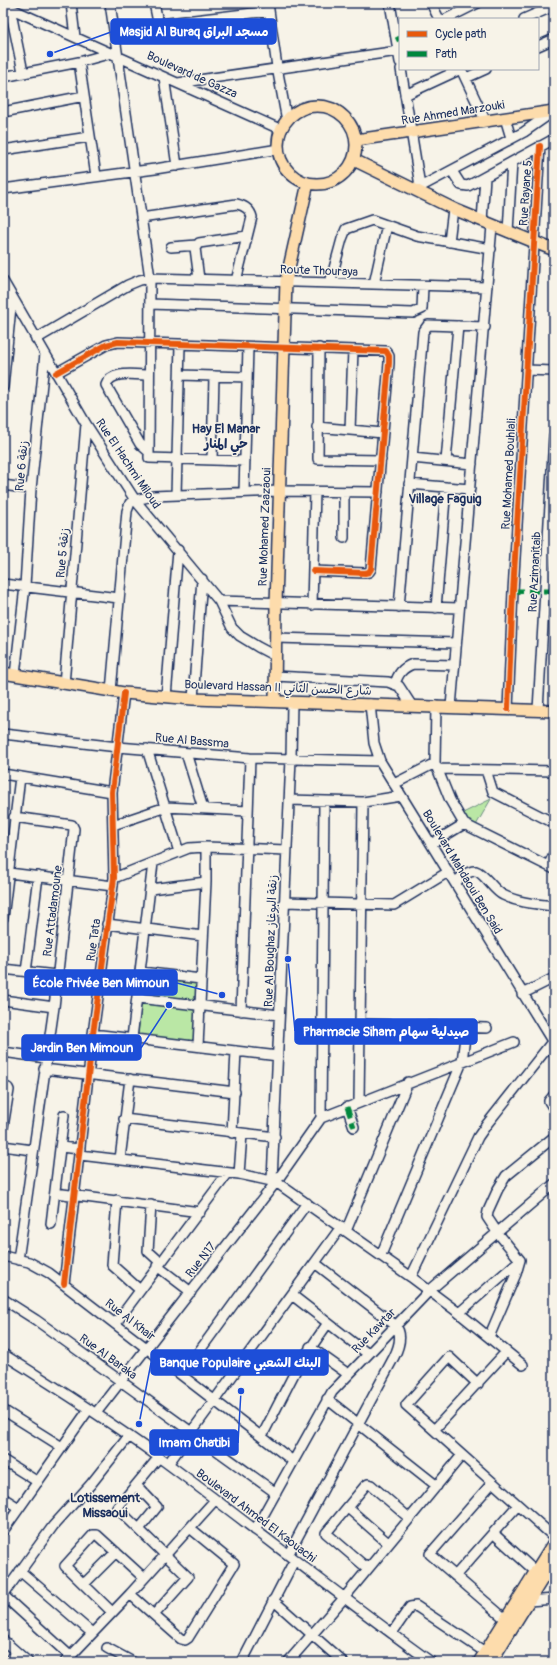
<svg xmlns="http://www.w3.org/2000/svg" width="557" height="1665" font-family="Pangolin,'Playpen Sans Arabic',sans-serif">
<rect width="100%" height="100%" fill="#f7f3e8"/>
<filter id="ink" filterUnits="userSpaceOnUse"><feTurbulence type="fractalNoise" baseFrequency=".025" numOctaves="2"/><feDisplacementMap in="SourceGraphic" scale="8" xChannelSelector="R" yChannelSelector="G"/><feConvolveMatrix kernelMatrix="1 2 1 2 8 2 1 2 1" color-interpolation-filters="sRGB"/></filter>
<g filter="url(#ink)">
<path fill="#bae7a5" stroke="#6a8b82" d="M491,799l-16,28 -9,-4 -5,-9z
M145,968l52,7 -1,68 -58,-8z"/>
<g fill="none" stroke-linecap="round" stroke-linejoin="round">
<g stroke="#1b2f5e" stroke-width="12">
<path id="minor" d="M71,3l4,34
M110,3l40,275 -1,180 96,3
M154,3l4,19 2,2 109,-13
M268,3l9,64 10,54
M390,3l10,59
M431,3l8,16
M3,5l279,125
M10,8l13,64
M446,19l32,-16
M524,19l30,-13
M538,46l16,-7
M79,62l17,114
M401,69l20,123
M461,69l24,51
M3,77l76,-15 33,-9
M164,77l13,89
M466,78l20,-9
M178,83l220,-32
M405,95l56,-26
M3,112l81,-16
M505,118l6,20
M3,150l86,-13
M452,171l9,14 7,1 86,-47
M420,187l104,-55 30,-21
M3,189l152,-20 124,-20
M141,218l96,-14c8,2 13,5 15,13l-16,64
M482,221l3,-44
M508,232l4,-70
M449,242l4,-33
M171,247l26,-2
M199,279l-4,-31 4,-5 48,-7
M3,281l83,143 49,76 84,101 13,27 8,8 18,11 17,9
M330,283l12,-44 4,-10 26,-9 45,16 74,13
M374,284l13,-59
M150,304l263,9 9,-4 1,-23
M36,339l92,-54 12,-5 10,-2 337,9
M319,348l-1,111 63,1
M526,370l28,1
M56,373l50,-28 12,-3 268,9 3,5v7l-18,206 -2,3 -4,1 -52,-2
M180,375l67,2
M3,387l9,-90
M317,427l66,6
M350,430l3,-80
M148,451l-8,-7 -34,-59c5,-15 30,-10 43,-10
M412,458l60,6
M212,460l2,-84
M446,461l12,-135
M409,484l61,5
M3,485l28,4
M244,492l4,-145
M176,495l4,-150
M344,538v-46
M3,584l116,14
M219,601l240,7
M312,605l3,-114
M399,607l24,-275 5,-7 57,2
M436,608l10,-121
M276,638l180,5
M15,675l10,-89 6,-97 14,-135
M275,676l113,6 11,4 13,20
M64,684l22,-260
M395,684c3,-10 7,-16 18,-20l41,1
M111,691l16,-180 3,-8 5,-3 18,-4 126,-5 99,1
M166,697l12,-147
M193,699l9,-120
M370,704l4,39 6,18 174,283
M436,706l-1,57 15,37 14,24 90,45
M451,707l41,-481
M508,709l5,-118 27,-445
M538,710l16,-274
M3,734l115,13 132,11 130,3
M147,749l32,103
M186,753l17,55
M438,769l116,2
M486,770l7,22 61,31
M3,774l109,18
M394,784l41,-21
M289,800l74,2 38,-6
M14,817l58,8 2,4 -20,178 -36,253
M113,825l53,-18 82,4
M431,844l33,-20
M548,866l6,-12
M9,873l104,13
M114,878l75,-30 17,-1 80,3
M455,883c5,-5 13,-13 21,-12 8,2 18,20 27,24 16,8 34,9 51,11
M150,889l56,-7
M284,902l110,3 54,-33
M3,918l17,-141
M107,924l96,12
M3,969l97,11
M26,972l12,-96
M141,972l60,7
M522,994l32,-16
M138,998l141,17
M3,1000l51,7
M241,1011l9,-253
M359,1024l128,4
M93,1034l185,22
M132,1038l21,-175
M198,1046l8,-164v-35
M3,1052l43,6
M44,1069l191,23
M3,1086l5,2 1,2 -6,37
M554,1095l-5,6 5,8
M359,1102l4,-300
M347,1107l7,20
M321,1118l3,-316
M321,1118l193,-76
M124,1119l151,18
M232,1133l4,-82
M3,1146l29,4
M60,1147l20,2
M80,1155l159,19 37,8 135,95 48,36 64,52
M120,1159l10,-80
M239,1174l3,-40
M272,1180l19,-421 1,-57
M55,1193l145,19
M117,1200l-5,65 28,25
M151,1205l-3,46 12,11
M51,1224l13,-109
M346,1231l62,-149
M381,1255l81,-193 4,-34
M3,1256l26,6 20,11 244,188
M157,1266l34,26
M411,1277l67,-140 9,-13 65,-82
M64,1284l29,-250 21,-156 -2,-86 12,-99
M292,1295l76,59
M3,1299l33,21 240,173
M459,1313l61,-53
M115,1324l113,-151
M489,1337l27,-63 4,-14 -23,-28 -10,-15 1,-6 10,-22 8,-13 48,-39
M310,1347l38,27
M3,1354c53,33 106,67 157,104 91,67 179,138 271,204
M182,1375l125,-172
M478,1384l-29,-27 -43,48 148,132
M327,1399l110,87
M3,1410l59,37
M96,1413l180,-231 45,-64
M434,1430l72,-78
M262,1436l36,-70 30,-43
M3,1460l35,22
M168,1464l173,-237
M492,1483l-62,71 81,70
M136,1485l21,22 -17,21
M3,1498l16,10
M348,1508l40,35
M255,1530l77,-138 97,-101 125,-107
M3,1531l86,-122
M493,1533l43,39
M288,1555l106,-198c5,-10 9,-23 1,-32l-80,-62
M367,1568l-41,-35 39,-47 3,-2 3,1 38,33
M20,1571l72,62
M455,1576l63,-71
M84,1584l32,-32
M130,1594l51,45 4,1 3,-2 46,-74 -44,-36
M3,1595l50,-69 38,-42 38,-48
M3,1595l67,61
M273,1600l70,62
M529,1601l25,-2
M112,1612l-47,-46 28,-31h4l47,43
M154,1615l34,-38 -71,-69 42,-51
M392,1633l18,-26 6,-1 69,46
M3,1640l25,22
M107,1648l26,14
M8,1662l8,-10
M65,1662l65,-68 85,-94
M242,1662l52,-101
M288,1662l56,-64 118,-143"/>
</g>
<g stroke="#1b2f5e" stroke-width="14">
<path id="major" d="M278 145a39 39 0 1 1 78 0a39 39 0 1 1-78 0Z
M356,140l198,-29
M354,160l102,50 98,40
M3,673l121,20 69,6 361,12
M275,701l1,-97 10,-323 22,-98
M479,1662l75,-120
M491,1662l63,-102"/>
</g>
<use href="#minor" stroke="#f7f3e8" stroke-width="9"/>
<use href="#major" stroke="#fddcac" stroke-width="11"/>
<path stroke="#00873e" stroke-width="5" stroke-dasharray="10 5" stroke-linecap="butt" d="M396,40l4,-2
M513,591h41
M347,1107l7,20"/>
<g stroke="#f7f3e8" stroke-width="8">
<path id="cycleway" d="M56,373l50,-28 12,-3 268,9 3,5v7l-18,206 -2,3 -4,1 -52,-2
M508,709l5,-118 27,-445
M64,1284l29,-250 21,-156 -2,-86 12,-99"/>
</g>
<use href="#cycleway" stroke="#e8590c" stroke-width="6"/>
</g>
</g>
<g text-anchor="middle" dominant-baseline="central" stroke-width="3" stroke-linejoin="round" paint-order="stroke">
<g font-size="12" fill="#1b2f5e" stroke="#f7f3e8">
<text transform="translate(192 75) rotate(24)">Boulevard de Gazza</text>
<text transform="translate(453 113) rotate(-9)">Rue Ahmed Marzouki</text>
<text transform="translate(526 193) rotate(-86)">Rue Rayane 5</text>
<text transform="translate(319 271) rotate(2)">Route Thouraya</text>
<text transform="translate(128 464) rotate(56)">Rue El Hachmi Miloud</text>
<text transform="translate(22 466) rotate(-85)">Rue 6 زنقة</text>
<text transform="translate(509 474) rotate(-87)">Rue Mohamed Bouhlali</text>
<text transform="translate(265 527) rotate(-88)">Rue Mohamed Zaazaoui</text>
<text transform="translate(63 553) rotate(-85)">Rue 5 زنقة</text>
<text transform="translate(535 572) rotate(-87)">Rue Azimanitaib</text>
<text transform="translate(278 688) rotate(2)">Boulevard Hassan II شارع الحسن الثاني</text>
<text transform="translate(192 741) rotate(5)">Rue Al Bassma</text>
<text transform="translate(462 872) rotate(59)">Boulevard Mahdaoui Ben Said</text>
<text transform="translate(53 911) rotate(-83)">Rue Attadamoune</text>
<text transform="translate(94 940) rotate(-82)">Rue Tata</text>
<text transform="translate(271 941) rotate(-88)">Rue Al Boughaz زنقة البوغاز</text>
<text transform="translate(201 1260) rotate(-52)">Rue N17</text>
<text transform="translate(130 1320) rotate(38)">Rue Al Khair</text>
<text transform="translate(374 1331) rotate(-46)">Rue Kawtar</text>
<text transform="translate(108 1357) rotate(36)">Rue Al Baraka</text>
<text transform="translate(256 1516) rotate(37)">Boulevard Ahmed El Kaouachi</text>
</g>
<g font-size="13" font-weight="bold" fill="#1b2f5e" stroke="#f7f3e8">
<text x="226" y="429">Hay El Manar<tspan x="226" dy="15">حي المنار</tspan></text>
<text x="445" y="499">Village Faguig</text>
<text x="105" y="1498">Lotissement<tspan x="105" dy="15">Missaoui</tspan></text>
</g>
</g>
<path fill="none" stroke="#1d4ed8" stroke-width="1.5" d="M50 54L111 32M222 995L177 983M288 959L295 1031M169 1005L141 1048M139 1424L151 1363M241 1391L238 1443"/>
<g fill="#1d4ed8" stroke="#f7f3e8" stroke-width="1.5">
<circle cx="50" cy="54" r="4"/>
<circle cx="222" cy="995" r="4"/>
<circle cx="288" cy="959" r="4"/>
<circle cx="169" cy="1005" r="4"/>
<circle cx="139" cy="1424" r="4"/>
<circle cx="241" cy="1391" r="4"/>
</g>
<g fill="#1d4ed8" stroke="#1d4ed8" stroke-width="1.5">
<rect x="111" y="19" width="165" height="25" rx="4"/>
<rect x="25" y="970" width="152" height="25" rx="4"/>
<rect x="295" y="1019" width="182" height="25" rx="4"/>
<rect x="22" y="1035" width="119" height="25" rx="4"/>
<rect x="151" y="1350" width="177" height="25" rx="4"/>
<rect x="150" y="1430" width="88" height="25" rx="4"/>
</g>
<g font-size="13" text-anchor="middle" font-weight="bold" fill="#fff">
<text x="194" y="36">Masjid Al Buraq مسجد البراق</text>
<text x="101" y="987">École Privée Ben Mimoun</text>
<text x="386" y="1036">Pharmacie Siham صيدلية سهام</text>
<text x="82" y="1052">Jardin Ben Mimoun</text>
<text x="240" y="1367">Banque Populaire البنك الشعبي</text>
<text x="194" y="1447">Imam Chatibi</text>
</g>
<rect width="557" height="1665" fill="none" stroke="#f7f3e8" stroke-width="16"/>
<rect x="8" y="8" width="541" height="1649" fill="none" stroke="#1b2f5e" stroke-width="1.5" filter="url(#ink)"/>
<rect x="399" y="18" width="140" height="52" fill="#f7f3e8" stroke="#9fa5b1"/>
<rect x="407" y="31" width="20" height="6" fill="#e8590c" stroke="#9fa5b1"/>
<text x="435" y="38" font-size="12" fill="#1b2f5e">Cycle path</text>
<rect x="407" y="51" width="20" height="6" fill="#00873e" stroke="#9fa5b1"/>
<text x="435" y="58" font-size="12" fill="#1b2f5e">Path</text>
</svg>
